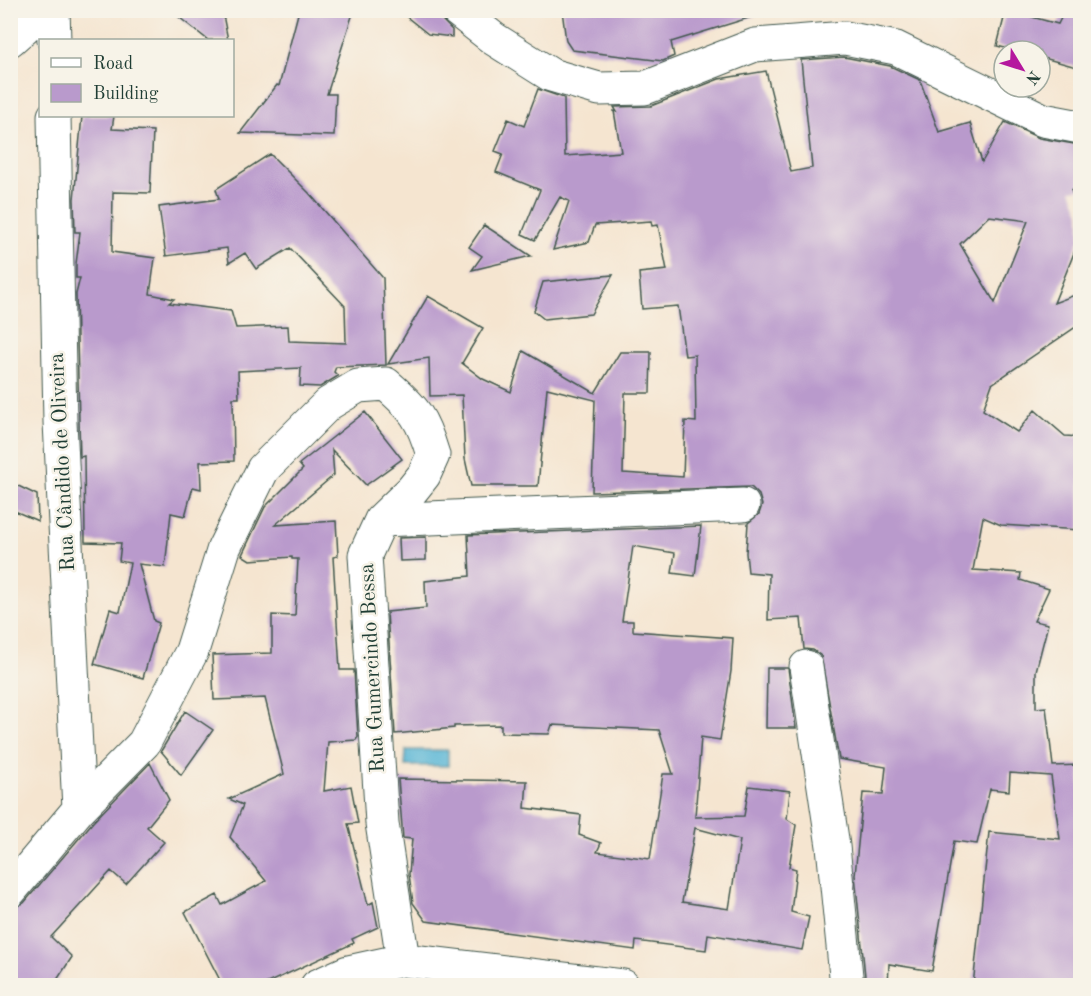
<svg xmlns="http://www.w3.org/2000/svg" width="1091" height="996" font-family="'Old Standard TT',serif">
<rect width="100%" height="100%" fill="#f7f3e8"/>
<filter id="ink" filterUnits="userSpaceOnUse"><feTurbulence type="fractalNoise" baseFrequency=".0167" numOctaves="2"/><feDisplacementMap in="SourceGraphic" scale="12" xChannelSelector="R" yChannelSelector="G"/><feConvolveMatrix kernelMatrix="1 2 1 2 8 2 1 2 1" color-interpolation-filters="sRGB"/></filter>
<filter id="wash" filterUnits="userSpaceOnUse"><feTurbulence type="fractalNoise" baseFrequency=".008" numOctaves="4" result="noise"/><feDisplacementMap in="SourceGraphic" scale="24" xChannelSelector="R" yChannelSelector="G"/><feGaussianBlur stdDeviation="1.35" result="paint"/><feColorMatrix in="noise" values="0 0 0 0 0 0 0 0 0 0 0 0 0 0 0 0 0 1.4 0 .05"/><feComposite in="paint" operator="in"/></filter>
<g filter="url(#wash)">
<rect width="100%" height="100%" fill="#f5e5d0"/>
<path fill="#57b5d5" stroke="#3b7984" stroke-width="1.5" d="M406,750h42v16h-43z"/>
<g id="blocks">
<path fill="#b99acc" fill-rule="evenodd" d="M170,10h52l6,30h-20z
M299,10h55l-27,84h9l-2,42 -94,-3 37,-48 2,1z
M398,10h41l1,8 12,12v7l-24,-3z
M562,10h192l1,6 -84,26 3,14 -11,5 -91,-11 -6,-9z
M1006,10l52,14 7,-14h15v58l-40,-11v-6h-23l-20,-5z
M844,57l46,9 30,14 19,52 31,-9 12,39 23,-40 34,16 41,7v44l-9,1 9,23v25l-26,65 26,-10v31l-88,60 -9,26 34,22 18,-22 30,26 15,1v93l-79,-5 -18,-8 -10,53 48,3 -1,7 29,9 -15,32 14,3 -12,47v37l10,-1 7,59 27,-1v174l-5,47h-102l16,-154 71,7 -9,-63 -41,-3 -1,18 -19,-2 -13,55 -23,-3 -22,130 -43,-7 -1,22h-22l-11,-111 8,-82 20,1 3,-27 -47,-8 -18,-103 -8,-6 -9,-1 -3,-31 -33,2 1,-46 -21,-2 -2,-19 2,-30 11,-9 3,-9 -3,-10 -8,-8 -159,5 3,-92 -48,-12 -9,98h-67l-6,-27 -3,-64 -32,1 -1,-38 -41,6 40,-68 55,32 -21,35 21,16 28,13 12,-41 72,42 25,-41h31l-1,41h-25l-2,80 60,4 2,-56 11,1 -1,-67 -10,1 -7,-50 -36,3 -3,-36 28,-3 -9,-45 -6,1 -1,-5 -56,4 -6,17 -36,8 16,-49 -9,-4 -25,43 -13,-6 18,-44 -44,-18 7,-18 -8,-3 13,-32 16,7 14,-37 26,9 1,58 56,-4 -7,-41 3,1 -3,-5 37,-1 68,-27 47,-8 25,101 21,-4 -11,-108zM989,216l39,5 -33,82 -35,-59z
M82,116h32l-2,13 41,2 -3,62 -37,-1 -1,60 43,6 -5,36 24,5 -5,4 62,8 5,17 52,-2 1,15 57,2 -1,-37 -55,-58 -34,21 -11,-16 -16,10 -2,-15 -61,8 -7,-49 60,-8 -3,-10 54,-35 39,39 74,85 3,87 -50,2 -2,5 4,4 -18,11 -20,-1 1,-18 -63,3 1,27h-6l1,63 -34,1 1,27 -8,-2 -8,29 -14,-3 -6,54 -26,-3 15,57 5,2 -16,55 -49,-14 16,-55 10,3 10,-49 -11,-2 2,-18 -36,-1 -1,-86 -4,1 -1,-36 -3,-127 4,-16h-4v-14l4,-32h-5l-1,-33z
M484,225l47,31 -59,14 10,-14 -13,-9z
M613,275l-22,39 -47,5 -10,-8 9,-29z
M365,412l37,47 -36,26 -34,-35 2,25 -59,50 61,-4 2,35 -5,1 7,113h14l4,67 -2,3 -28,2 -4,49 27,-5 7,37 -10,1 20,81 5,-3 5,25 -26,12 2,4 -93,43h-38l-38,-74 32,-17 5,10 44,-24 -36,-44 13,-32 -14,-6 55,-25 -19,-76 -51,2 -2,-45 60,-2v-38l23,1 3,-57h-6v-2l-42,3 -8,-5 23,-48 38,-38 -4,-5z
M10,482l27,13 1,26 -28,-12z
M701,526l-6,50 -23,-3 3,-20 -42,-7 -11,75h11v10l100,7 -2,33 -11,69 -19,-3 -6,80 49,-1 5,-30 41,5 -3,28 9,6 -7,42 7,2 -5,43 18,5 -7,33 -94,-16 -2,16 -70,-9 -1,9 -209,-29 -13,-18 -4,-29 3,-35 -9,-1 -5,-59 129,2 -2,27 56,7 -2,20 22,8 -4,9 53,7 13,-85h10l-14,-44 -107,-5 -3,9 -48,-1v-8l-47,1v2l-59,6 -8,-122 39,-4 -1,-27 45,-5 -2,-41zM695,828l45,12 -11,69 -47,-7z
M426,537v23l-26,1 -1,-23z
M767,668h21l8,60h-30z
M185,711l28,19 -32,45 -20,-24z
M150,763l19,37 -22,27 17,15 -38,42 -15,-13 -60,66 21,20 -19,29h-43v-77l14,-6 69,-81z"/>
</g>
</g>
<g filter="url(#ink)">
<use href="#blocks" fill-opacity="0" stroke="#3f564b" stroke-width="1.5"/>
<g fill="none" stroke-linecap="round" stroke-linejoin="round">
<g stroke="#3f564b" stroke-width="35">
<path id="minor" d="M53,10l1,30
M457,10l37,29 57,36 48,14 46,-1 110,-43 90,-7 51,10 147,72 37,7
M10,40l34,-30
M54,116l6,306 19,387
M381,520l362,-15
M806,667l27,179 14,140
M10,891l69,-82 65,-66 48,-92 32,-103 39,-79 65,-65 30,-18 28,-2c29,25 36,34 47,71l-9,20 -12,15 -31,30 -16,35 17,268 21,137
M317,986l31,-14 55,-12 220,26"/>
</g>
<use href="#minor" stroke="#fff" stroke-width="33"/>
</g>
</g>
<g text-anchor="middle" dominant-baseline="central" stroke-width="5" stroke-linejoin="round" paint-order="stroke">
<g font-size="21" fill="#1f3d34" stroke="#f7f3e8">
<text transform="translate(63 462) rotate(-93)">Rua Cândido de Oliveira</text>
<text transform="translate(373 668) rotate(-93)">Rua Gumercindo Bessa</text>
</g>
</g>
<rect width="1091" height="996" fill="none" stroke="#f7f3e8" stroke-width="36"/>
<rect x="39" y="39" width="195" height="78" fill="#f7f3e8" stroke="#a1aaa0" stroke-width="1.5"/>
<rect x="51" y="58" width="30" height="9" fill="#ffffff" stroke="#a1aaa0" stroke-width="1.5"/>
<text x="93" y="69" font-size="18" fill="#1f3d34">Road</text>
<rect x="51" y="84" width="30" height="18" fill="#b99acc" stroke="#a1aaa0" stroke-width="1.5"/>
<text x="93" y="99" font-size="18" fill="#1f3d34">Building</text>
<g transform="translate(1022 69) rotate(128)"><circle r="28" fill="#f7f3e8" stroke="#a1aaa0" stroke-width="1.5"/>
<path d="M0-4.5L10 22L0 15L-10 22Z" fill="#b5179e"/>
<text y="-9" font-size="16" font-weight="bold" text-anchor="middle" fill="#1f3d34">N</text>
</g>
</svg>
